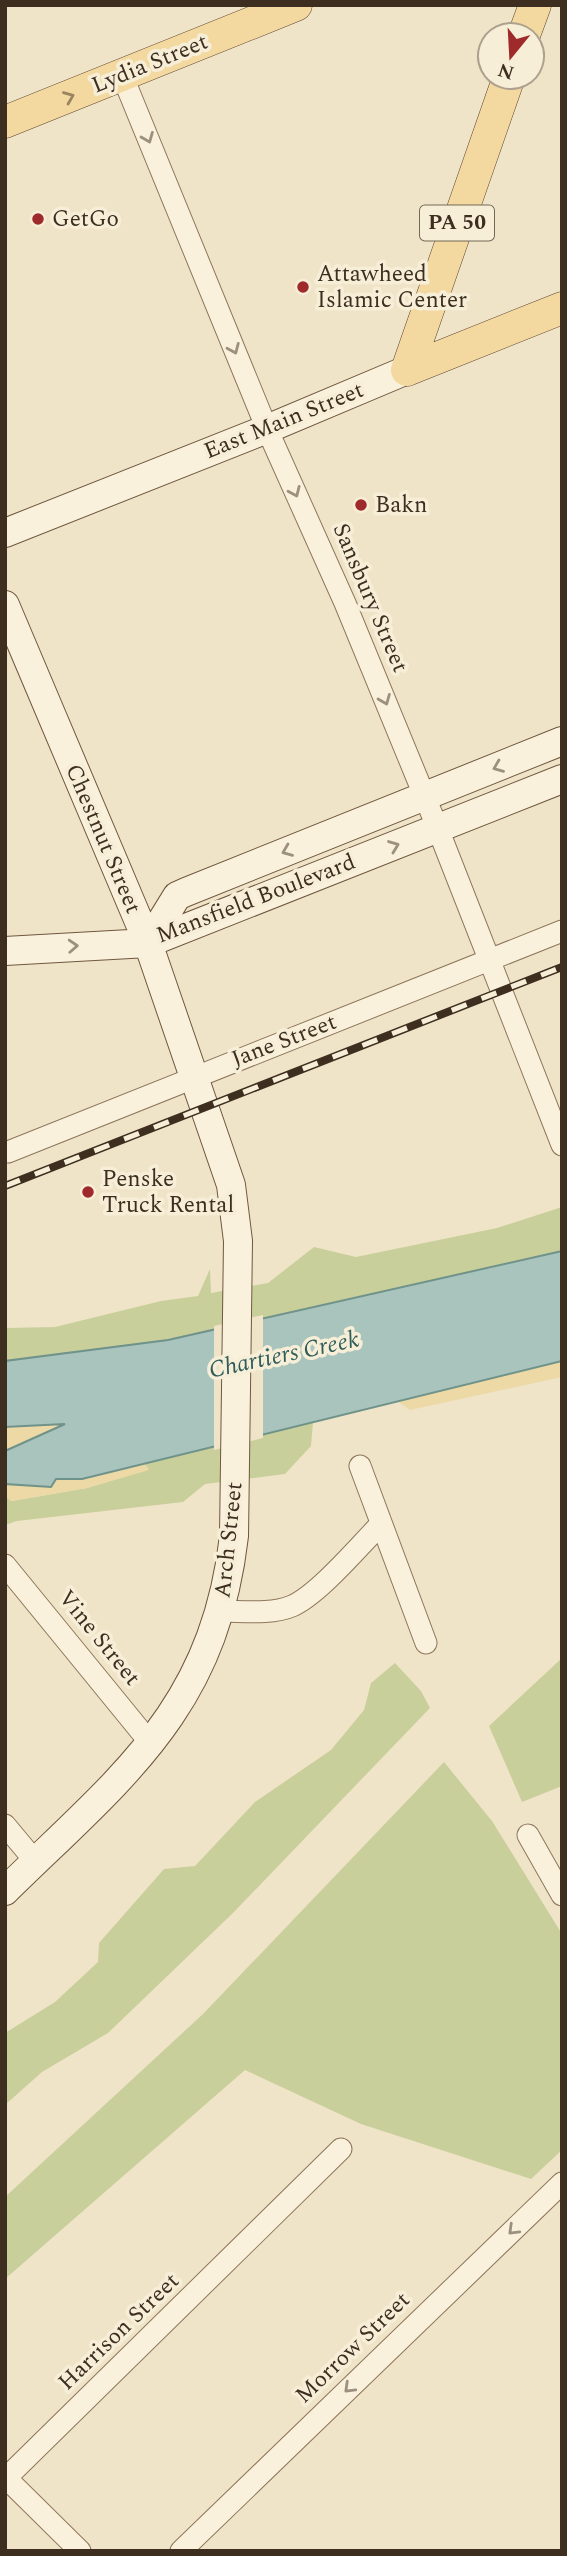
<svg xmlns="http://www.w3.org/2000/svg" width="567" height="2556" font-family="Spectral,serif">
<rect width="100%" height="100%" fill="#f0e4c8"/>
<path fill="#c9cf9b" d="M562,1207v44l-394,89 -163,21v-33l50,-1 106,-26 37,-5 12,-27 1,24 57,-10 46,-36 42,10 141,-29z
M313,1422l-2,24 -26,28 -80,10 -22,18 -166,19 -12,4v-29l7,5 75,-13 62,-19 -5,-5z
M562,1658v128l-40,16 -33,-76z
M395,1663l26,28 9,17 -197,205 -125,120 -66,39 -37,33v-72l50,-31 43,-40 1,-19 65,-74 31,-3 60,-64 76,-52 33,-40 7,-27z
M444,1762l48,59 70,113v216l-31,29 -170,-55 -116,-54 -240,209v-82l198,-183z"/>
<path fill="#ecd9a5" d="M562,1361v16l-152,33 -13,-9z
M53,1423l13,1 -61,27v-24z
M144,1464l5,6 -62,18 -76,13 -6,-5v-12l23,2 27,-7h27z"/>
<path fill="#a9c4bc" stroke="#6f938a" stroke-width="2" d="M562,1251v110l-480,118h-26l-5,8 -46,-3v-33l60,-27 -60,3v-66l163,-21z"/>
<path fill="#f0e4c8" d="M263,1315v123l-49,12v-124z"/>
<g fill="none" stroke-linecap="round" stroke-linejoin="round">
<g stroke="#8d765c" stroke-width="23">
<path id="street" d="M122,75l145,354 78,174 93,226 124,316
M8,1152l554,-221
M360,1466l66,177
M5,1565l147,180
M220,1611c22,0 51,4 72,-5 27,-12 67,-60 89,-82
M5,1825l30,36
M528,1835l34,60
M80,2551l-74,-73 335,-329
M181,2551l381,-368"/>
</g>
<g stroke="#6f573f" stroke-width="30">
<path id="secondary" d="M5,533l262,-104 140,-59
M5,605l143,338 83,242 7,56 -4,295c-20,174 -113,241 -229,355
M148,943l29,-47 9,-4 376,-151
M5,951l143,-8 414,-164"/>
</g>
<g stroke="#5b4430" stroke-width="33">
<path id="primary" d="M524,35l11,-30
M5,122l291,-117
M407,370l102,-293
M407,370l155,-62"/>
</g>
<use href="#street" stroke="#faf1dc" stroke-width="21"/>
<use href="#secondary" stroke="#faf1dc" stroke-width="28"/>
<use href="#primary" stroke="#f3d9a0" stroke-width="32"/>
<g stroke="#3d2e20" stroke-width="8">
<path id="rail" d="M5,1186l557,-219"/>
</g>
<use href="#rail" stroke="#f7eed8" stroke-width="5" stroke-dasharray="16" stroke-linecap="butt"/>
</g>
<defs><path id="oneway-chevron" d="M-2-3.5L2.5 0L-2 3.5" fill="none" stroke-width="1.6" stroke-linecap="round" stroke-linejoin="round" transform="scale(1.75)"/></defs>
<use stroke="#988460" href="#oneway-chevron" transform="translate(69 97) rotate(-22)"/>
<g stroke="#9c907e">
<use href="#oneway-chevron" transform="translate(148 138) rotate(68)"/>
<use href="#oneway-chevron" transform="translate(234 349) rotate(67)"/>
<use href="#oneway-chevron" transform="translate(295 492) rotate(66)"/>
<use href="#oneway-chevron" transform="translate(385 700) rotate(68)"/>
<use href="#oneway-chevron" transform="translate(498 767) rotate(158)"/>
<use href="#oneway-chevron" transform="translate(394 846) rotate(-21)"/>
<use href="#oneway-chevron" transform="translate(287 851) rotate(158)"/>
<use href="#oneway-chevron" transform="translate(73 946) rotate(-3)"/>
<use href="#oneway-chevron" transform="translate(513 2230) rotate(136)"/>
<use href="#oneway-chevron" transform="translate(349 2388) rotate(136)"/>
</g>
<g fill="#9e2a2b" stroke="#f7eed8" stroke-width="2.5">
<circle cx="38" cy="219" r="7"/>
<circle cx="303" cy="287" r="7"/>
<circle cx="361" cy="505" r="7"/>
<circle cx="88" cy="1192" r="7"/>
</g>
<g text-anchor="middle" dominant-baseline="central" stroke-width="7" stroke-linejoin="round" paint-order="stroke">
<rect fill="#f7eed8" stroke="#756857" stroke-width="2" x="420" y="205.5" width="74" height="35" rx="5"/>
<g font-size="21" font-weight="bold" fill="#3d2e20">
<text x="457" y="223">PA 50</text>
</g>
<g font-size="23" fill="#3d2e20" stroke="#f7eed8">
<text transform="translate(150 64) rotate(-22)">Lydia Street</text>
<text transform="translate(284 421) rotate(-22)">East Main Street</text>
<text transform="translate(370 598) rotate(67)">Sansbury Street</text>
<text transform="translate(103 839) rotate(67)">Chestnut Street</text>
<text transform="translate(256 899) rotate(-21)">Mansfield Boulevard</text>
<text transform="translate(284 1041) rotate(-21)">Jane Street</text>
<text transform="translate(229 1540) rotate(-84)">Arch Street</text>
<text transform="translate(99 1638) rotate(51)">Vine Street</text>
<text transform="translate(119 2332) rotate(-44)">Harrison Street</text>
<text transform="translate(353 2348) rotate(-44)">Morrow Street</text>
</g>
<g font-size="23" fill="#3d2e20" stroke="#f7eed8" text-anchor="start">
<text x="52" y="219">GetGo</text>
<text x="317" y="274">Attawheed<tspan x="317" dy="26">Islamic Center</tspan></text>
<text x="375" y="505">Bakn</text>
<text x="102" y="1179">Penske<tspan x="102" dy="26">Truck Rental</tspan></text>
</g>
<g font-size="24" font-style="italic" fill="#2f5d5a" stroke="#f7eed8">
<text transform="translate(284 1355) rotate(-12)">Chartiers Creek</text>
</g>
</g>
<rect width="567" height="2556" fill="none" stroke="#3d2e20" stroke-width="14"/>
<g transform="translate(511 56) rotate(198)"><circle r="33" fill="#f7eed8" stroke="#ada18e" stroke-width="2"/>
<path d="M0-5L12 26L0 18L-12 26Z" fill="#9e2a2b"/>
<text y="-10" font-size="19" font-weight="bold" text-anchor="middle" fill="#3d2e20">N</text>
</g>
</svg>
